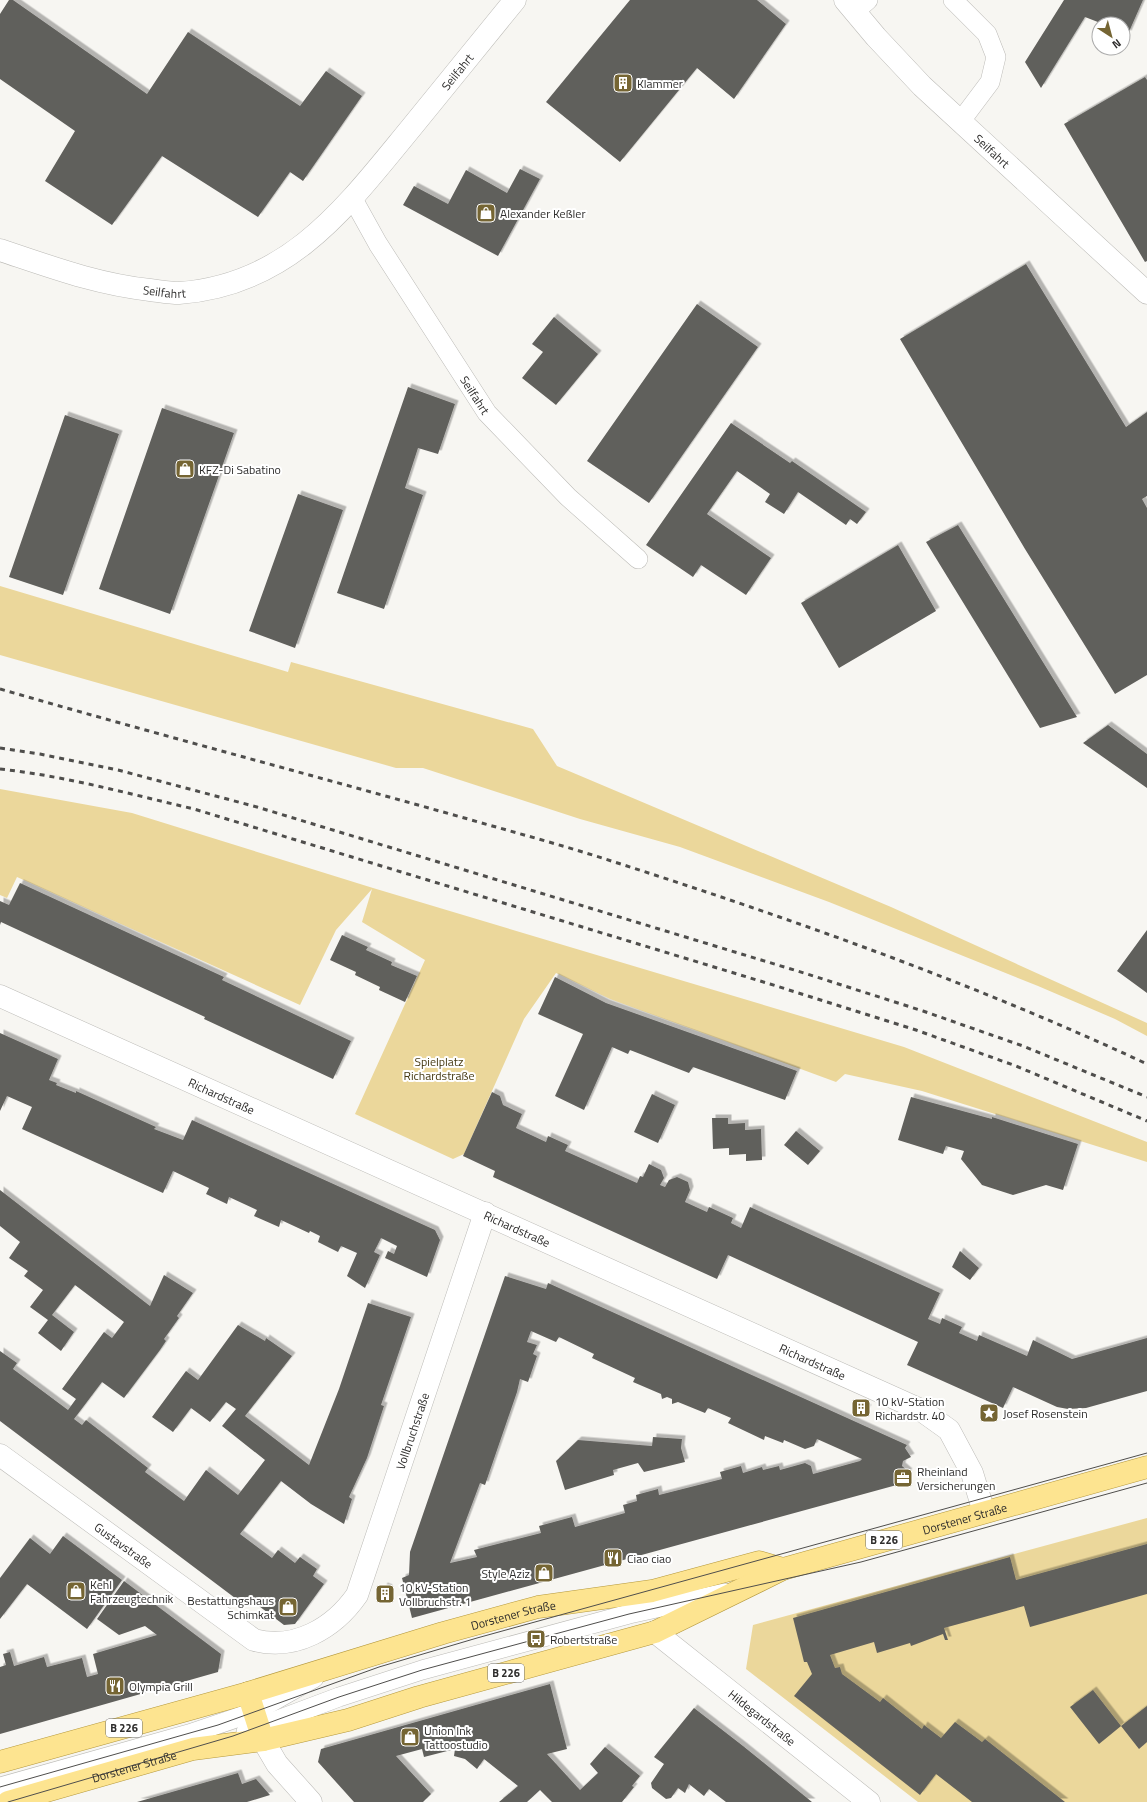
<svg xmlns="http://www.w3.org/2000/svg" width="1147" height="1802" font-family="'Titillium Web',sans-serif">
<defs>
<filter id="shadow"><feDropShadow dx="3.5" dy="-3.5" stdDeviation="0" flood-color="#0004"/></filter>
</defs>
<rect width="100%" height="100%" fill="#f7f6f2"/>
<path fill="#ebd79b" d="M0,586l288,86 3,-10 242,67 24,37 334,141 256,116v13l-32,-17 -77,-33 -209,-84 -149,-55 -100,-28 -157,-51h-27l-396,-113z
M0,789l132,24 241,75 531,159 243,95v20l-225,-71 -77,-17 -9,8 -226,-83 -54,-26 -32,46 -60,135 -11,5 -98,-45 70,-154 -63,-38 10,-33 -36,41 -36,75 -283,-128 -10,21 -7,-3z
M1147,1518v284h-229l-172,-133 7,-44z"/>
<path fill="#61605c" fill-rule="evenodd" filter="url(#shadow)" d="M9,0h4l134,94 41,-62 112,74 26,-35 36,25 -59,85 -13,-9 -32,45 -96,-61 -50,69 -67,-44 30,-50 -75,-52v-65z
M630,0h127l29,24 -52,75 -37,-31 -77,94 -74,-60z
M1064,0h79l-15,34 -5,-2v-8h-20l-18,-7 -44,71 -16,-26z
M1145,77l2,3v181l-2,1 -81,-138z
M520,169l20,10 -42,77 -95,-51 11,-19 34,18 18,-34 41,23z
M1026,264l100,163 21,-15v84l-5,3 5,9v167l-32,19 -90,-145 -125,-210z
M697,304l61,43 -109,156 -62,-42z
M554,317l44,37 -42,51 -34,-27 21,-26 -11,-8z
M408,387l47,17 -17,50 -20,-6 -13,40 18,7 -39,114 -47,-16z
M162,408l72,25 -64,181 -71,-25z
M65,415l54,19 -56,161 -54,-18z
M731,423l59,40 2,-2 74,51 -9,12 -7,-5 -4,6 -48,-33 -14,22 -19,-12 5,-8 -33,-23 -30,43 64,44 -25,37 -45,-30 -8,12 -47,-32z
M298,494l45,16 -48,138 -46,-17z
M958,525l119,192 -37,11 -114,-186z
M898,545l38,66 -97,57 -38,-65z
M1108,725l39,29v34l-64,-45z
M20,883l204,94 -2,3 129,61 -18,38 -129,-60 1,-2 -120,-56 -84,-39 -1,3v-24l9,4z
M1147,930v63l-30,-22z
M342,935l26,12 -2,3 26,12 -1,3 26,11 -12,26 -26,-12 1,-3 -25,-12 1,-3 -26,-12z
M555,977l51,26 191,68 -12,29 -92,-33 -4,6 -59,-23 -2,4 -16,-7 -28,63 -29,-14 28,-62 -45,-20z
M0,1033l58,26 -9,21 8,3 -1,2 20,8v-2l80,36 -2,2 29,11 9,-20 243,110 5,10 -13,37 -42,-19 3,-7 6,3 3,-8 -16,-8 -7,14 6,3 -15,33 -18,-12 10,-23 -16,-7 -3,6 -20,-10 2,-6 -10,-5 -1,2 -28,-13 -2,7 -25,-11 3,-6 -28,-13 -2,7 -21,-10 3,-6 -36,-17 -10,22 -141,-64 10,-22 -25,-11 -7,15z
M492,1092l8,4 3,9 19,9 -6,14 30,14 2,-6 20,9 -3,6 72,32 3,-7 3,1 6,-13 12,6 3,8 -4,7 5,2 4,-7 8,-3 11,5 2,8 -5,12 22,10 2,-5 24,11 -2,5 10,5 9,-21 190,86 -12,26 12,5 2,-6 20,9 -3,6 18,8 2,-6 48,21 6,-16 39,19 75,-21v53l-61,17 -18,1 -11,-2 -44,-20 -10,21 -96,-43 11,-23 -190,-87 -11,24 -224,-102 2,-6 -32,-15z
M652,1094l23,11 -17,38 -24,-11z
M911,1097l81,22v-2l86,27 -15,46 -17,-5 -33,10 -31,-10 -21,-26 3,-8 -18,-5 -3,8 -45,-14z
M712,1118h16v6l17,-1v7l16,-1 1,31 -16,1v-7l-17,1v-7l-16,1z
M796,1131l24,20 -12,14 -24,-20z
M0,1190l150,116 14,-31 29,18 -16,23 2,2 -15,21 2,2 -6,9 -36,48 -22,-16 -28,37 8,6 4,-5 62,48 -3,4 39,29 22,-31 32,25 27,-35 -43,-34 14,-17 -10,-7 -16,20 -19,-14 -18,24 -21,-15 34,-46 12,9 40,-55 27,16 1,-3 26,18 -47,60 64,49 30,-76 29,-86 43,14 -30,88 3,1 -17,52 -18,39 3,2 -8,25 -33,-20 -30,-23 -41,53 32,24 6,-8 17,13 5,-6 17,12 -4,7 11,8 -29,40 -11,1 -37,-28 -5,6 -3,-2 -239,-180v-70l17,12 -4,6 55,41 8,-11 -14,-10 42,-57 8,6 12,-16 -49,-37 -23,30 22,17 -13,19 -23,-18 10,-13 -18,-13 13,-17 -19,-14 4,-5 -19,-13 11,-16 -20,-16z
M960,1251l19,17 -9,12 -18,-13z
M505,1276l41,13 2,-6 359,162 -2,3 6,9 -8,4 -1,5 7,6 -6,4 1,7 -492,135 -10,-40 7,-3 1,-23zM531,1331l25,11 3,-5 35,17 -2,4 43,20 -2,4 28,12 1,5 5,-2 5,2v5l6,-2 27,11 3,-5 23,10 -3,5 36,17 1,-4 18,7 1,-3 21,9 9,-3 3,-7 45,20 -2,2 -47,13 -2,-8 -6,-3 -25,7 -1,-4 -16,4 -1,-3 -19,6 -2,-7 -21,6 2,7 -63,16 -1,-6 -22,6 1,6 -14,4 2,8 -50,14 -3,-10 -33,9 2,7 -67,17 3,7 -27,6 30,-80 5,2 32,-93 3,-13 8,3 9,-26 -4,-2 4,-9 -10,-3z
M858,1403l10,5 -3,5 -10,-4z
M653,1437l29,2 -1,9 4,14 -41,10 -6,-9 -25,7 1,5 -49,15 -9,-29 22,-21 74,6z
M63,1536l59,44 -35,49 -60,-45 -27,35v-41l30,-40 20,16z
M1147,1544v50l-117,33 -6,-21 -80,22 4,12h-3l-2,-6 -32,12 -1,-3 -33,10 -3,-11 -44,13 5,13 5,-1 2,7 38,28 3,-4 39,31 2,-4 17,13 14,-16 27,20 3,-3 80,63h-93l-36,-28 -16,21 -126,-99 18,-22 -5,-12h-3l-11,-44 217,-61 6,23z
M124,1581l97,73 -3,18 -218,62v-67l6,-2 -3,-11 7,-2 4,14 30,-9 3,10 35,-9 5,19 11,-3 -5,-20 64,-19 -12,-9 -26,9 -22,-16z
M384,1586l5,2 -3,13 -6,-2z
M550,1684l17,65 -20,5 33,36 18,-17 -8,-9 15,-17 35,29 -8,10 2,1 -12,15h-70l-12,-12 -13,12h-28l19,-16 -34,-27 -7,10 -12,-10 -11,-3 1,-7 -31,8 -2,-8 -26,7 35,38 -8,8h-69l-36,-40 3,-13z
M1093,1690l28,36 -22,18 -29,-37z
M1147,1706v36l-8,7 -18,-23z
M694,1708l49,38 69,56h-86l-17,-13 -5,7 -15,-12 -4,9 -7,-5 -7,10 -5,1 -14,-11 -1,-5 13,-19 -10,-7z
M238,1773l4,11 14,-5 14,16 -23,7h-110z"/>
<g fill="none" stroke-linecap="round" stroke-linejoin="round">
<g stroke="#bcbbb7" stroke-width="20">
<g id="service">
<path d="M953,0l34,34 9,23 -6,25 -30,40"/>
<path d="M854,12l14,-12"/>
<path id="s1" d="M353,199l25,45 109,169 81,84 70,62"/>
<path d="M246,1732l93,-35 83,-27 207,-56 96,-21"/>
<path d="M0,1787l189,-53 65,-22 60,-34"/>
</g>
</g>
<g stroke="#bcbbb7" stroke-width="23">
<g id="minor">
<path id="s2" d="M845,0l31,37 46,49 225,207"/>
<path id="s3" d="M0,250c51,17 96,34 150,40 9,1 19,3 29,3 111,-8 167,-86 232,-165 35,-43 69,-85 104,-128"/>
<path id="s4" d="M0,996l921,414 28,20 23,43 12,39"/>
<path id="s5" d="M0,1455l254,185c41,11 80,-12 103,-45l128,-382"/>
<path id="s6" d="M655,1632l214,170"/>
<path d="M263,1740l14,24 34,38"/>
</g>
</g>
<g stroke="#b4983d" stroke-width="23">
<g id="primary">
<path d="M248,1693l15,47"/>
<path id="s7" d="M0,1762l248,-69 195,-60 95,-26 114,-16 107,-29 24,7"/>
<path id="s8" d="M8,1802l185,-53 70,-9 85,-20 71,-23 236,-65 128,-63 364,-102"/>
</g>
</g>
<use href="#service" stroke="#fff" stroke-width="19"/>
<use href="#minor" stroke="#fff" stroke-width="22"/>
<use href="#primary" stroke="#fde490" stroke-width="22"/>
<path stroke="#4f4e4c" stroke-width="1" d="M0,1787l218,-62 161,-58 98,-29 670,-185
M8,1802l225,-66 106,-39 83,-27 207,-56 232,-52 286,-79"/>
<path stroke="#4f4e4c" stroke-width="3" stroke-dasharray="5 5" stroke-linecap="butt" d="M0,689c156,45 312,86 468,130 45,13 90,25 134,39 185,59 369,124 545,206
M0,748l40,6 78,16 139,37 547,166 119,38 100,35 124,51
M0,769c65,7 130,25 194,40l576,175 146,46 100,36 131,55"/>
</g>
<defs>
<g id="building-square" transform="scale(1)"><rect x="-9" y="-9" width="18" height="18" rx="4" fill="#756533" stroke="#fff"/><path d="M-4-6H4V6H1V3H-1V6H-4ZM-2.5-4.3h1.7v1.8h-1.7ZM.8-4.3h1.7v1.8H.8ZM-2.5-1h1.7V.8h-1.7ZM.8-1h1.7V.8H.8Z" fill="#fff"/></g>
<g id="shop-square" transform="scale(1)"><rect x="-9" y="-9" width="18" height="18" rx="4" fill="#756533" stroke="#fff"/><path d="M-5-2.5h2.3a2.7 3.5 0 0 1 5.4 0H5L5.5 6h-11ZM-1.5-2.5h3a1.5 2.3 0 0 0-3 0Z" fill="#fff"/></g>
<g id="sight-square" transform="scale(1)"><rect x="-9" y="-9" width="18" height="18" rx="4" fill="#756533" stroke="#fff"/><path d="M0-6L1.8-2.2L6-1.7L2.9 1.2L3.7 5.4L0 3.3L-3.7 5.4L-2.9 1.2L-6-1.7L-1.8-2.2Z" fill="#fff"/></g>
<g id="office-square" transform="scale(1)"><rect x="-9" y="-9" width="18" height="18" rx="4" fill="#756533" stroke="#fff"/><path d="M-6-3h4V-5.5h4V-3h4V5H-6ZM-1-4.5V-3h2v-1.5ZM-6 0V1H6V0Z" fill="#fff"/></g>
<g id="restaurant-square" transform="scale(1)"><rect x="-9" y="-9" width="18" height="18" rx="4" fill="#756533" stroke="#fff"/><path d="M-5-6h1v4h1v-4h1v4h1v-4h1v5L-1.5 .5V6h-2V.5L-5-1ZM5-6V6H3V1.5H1.5Q1.5-4 5-6Z" fill="#fff"/></g>
<g id="bus-square" transform="scale(1)"><rect x="-9" y="-9" width="18" height="18" rx="4" fill="#756533" stroke="#fff"/><path d="M-5-6H5V4H4V6H2V4H-2V6H-4V4H-5ZM-3.5-4V0h7V-4ZM-3.5 1.2v1.5H-2V1.2ZM2 1.2v1.5H3.5V1.2Z" fill="#fff"/></g>
</defs>
<g fill-rule="evenodd">
<use href="#building-square" x="623" y="83"/>
<use href="#shop-square" x="486" y="213"/>
<use href="#shop-square" x="185" y="469"/>
<use href="#building-square" x="861" y="1408"/>
<use href="#sight-square" x="989" y="1413"/>
<use href="#office-square" x="903" y="1478"/>
<use href="#restaurant-square" x="613" y="1558"/>
<use href="#shop-square" x="544" y="1573"/>
<use href="#shop-square" x="76" y="1591"/>
<use href="#building-square" x="385" y="1594"/>
<use href="#shop-square" x="288" y="1607"/>
<use href="#bus-square" x="536" y="1639"/>
<use href="#restaurant-square" x="115" y="1686"/>
<use href="#shop-square" x="410" y="1737"/>
</g>
<g text-anchor="middle" dominant-baseline="central" stroke-width="4" stroke-linejoin="round" paint-order="stroke">
<g fill="#fff" stroke="#6d6c6b" stroke-width="1">
<rect x="866" y="1531" width="36" height="18" rx="3"/>
<rect x="488" y="1664" width="36" height="18" rx="3"/>
<rect x="106" y="1719" width="36" height="18" rx="3"/>
</g>
<g font-size="11" font-weight="bold" fill="#2e2d2c">
<text x="884" y="1540">B 226</text>
<text x="506" y="1673">B 226</text>
<text x="124" y="1728">B 226</text>
</g>
<g font-size="12" fill="#2e2d2c" stroke="#fff">
<text stroke="none"><textPath href="#s3" startOffset="552">Seilfahrt</textPath></text>
<text stroke="none"><textPath href="#s2" startOffset="211">Seilfahrt</textPath></text>
<text stroke="none"><textPath href="#s3" startOffset="170">Seilfahrt</textPath></text>
<text stroke="none"><textPath href="#s1" startOffset="231">Seilfahrt</textPath></text>
<text stroke="none"><textPath href="#s4" startOffset="243">Richardstraße</textPath></text>
<text stroke="none"><textPath href="#s4" startOffset="567">Richardstraße</textPath></text>
<text stroke="none"><textPath href="#s4" startOffset="891">Richardstraße</textPath></text>
<text stroke="none"><textPath href="#s5" startOffset="607">Vollbruchstraße</textPath></text>
<text stroke="none"><textPath href="#s8" startOffset="1001">Dorstener Straße</textPath></text>
<text stroke="none"><textPath href="#s5" startOffset="153">Gustavstraße</textPath></text>
<text stroke="none"><textPath href="#s7" startOffset="534">Dorstener Straße</textPath></text>
<text stroke="none"><textPath href="#s6" startOffset="137">Hildegardstraße</textPath></text>
<text stroke="none"><textPath href="#s8" startOffset="131">Dorstener Straße</textPath></text>
</g>
<g font-size="12" fill="#2e2d2c" stroke="#fff" text-anchor="start">
<text x="637" y="83">Klammer</text>
<text x="500" y="213">Alexander Keßler</text>
<text x="199" y="469">KFZ-Di Sabatino</text>
<text x="875" y="1401">10 kV-Station<tspan x="875" dy="14">Richardstr. 40</tspan></text>
<text x="1003" y="1413">Josef Rosenstein</text>
<text x="917" y="1471">Rheinland<tspan x="917" dy="14">Versicherungen</tspan></text>
<text x="627" y="1558">Ciao ciao</text>
<text x="530" y="1573" text-anchor="end">Style Aziz</text>
<text x="90" y="1584">Kehl<tspan x="90" dy="14">Fahrzeugtechnik</tspan></text>
<text x="399" y="1587">10 kV-Station<tspan x="399" dy="14">Vollbruchstr. 1</tspan></text>
<text x="274" y="1600" text-anchor="end">Bestattungshaus<tspan x="274" dy="14">Schimkat</tspan></text>
<text x="550" y="1639">Robertstraße</text>
<text x="129" y="1686">Olympia Grill</text>
<text x="424" y="1730">Union Ink<tspan x="424" dy="14">Tattoostudio</tspan></text>
</g>
<g font-size="12" fill="#463a14" stroke="#fff">
<text x="439" y="1061">Spielplatz<tspan x="439" dy="14">Richardstraße</tspan></text>
</g>
</g>
<g transform="translate(1111 36) rotate(144)"><circle r="19" fill="#ffffff" stroke="#ababab"/>
<path d="M0-3L7 15L0 10L-7 15Z" fill="#756533"/>
<text y="-6" font-size="11" font-weight="bold" text-anchor="middle" fill="#2e2d2c">N</text>
</g>
</svg>
